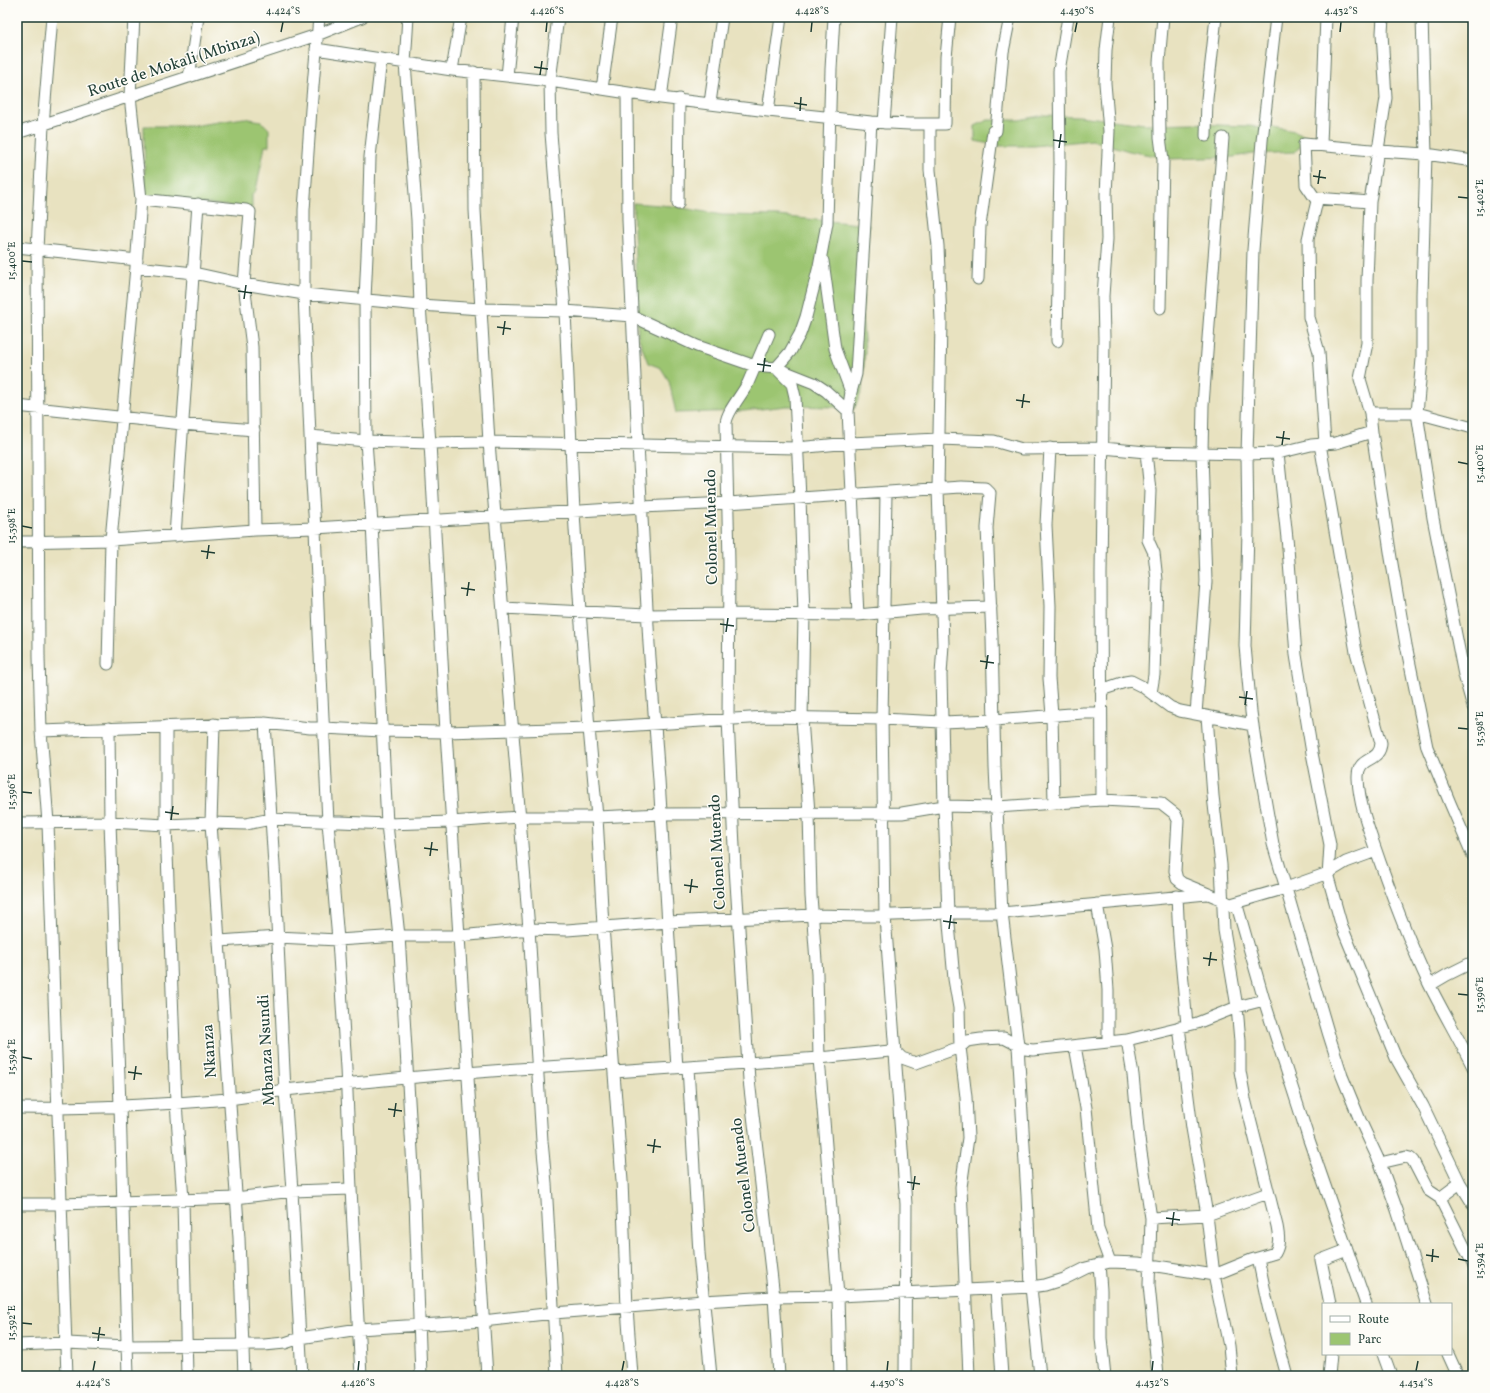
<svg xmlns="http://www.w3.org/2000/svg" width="1490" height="1393" font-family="Vollkorn,serif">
<rect width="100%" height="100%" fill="#fdfcf7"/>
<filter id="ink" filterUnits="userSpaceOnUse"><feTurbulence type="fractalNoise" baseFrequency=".025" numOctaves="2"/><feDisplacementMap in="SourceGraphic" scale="8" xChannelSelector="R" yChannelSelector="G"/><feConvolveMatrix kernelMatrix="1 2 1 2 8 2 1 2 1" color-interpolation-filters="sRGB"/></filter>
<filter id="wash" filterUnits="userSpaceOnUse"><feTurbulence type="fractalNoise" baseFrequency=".012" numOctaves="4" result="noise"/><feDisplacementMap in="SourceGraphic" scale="16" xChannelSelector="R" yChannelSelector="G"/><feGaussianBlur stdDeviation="0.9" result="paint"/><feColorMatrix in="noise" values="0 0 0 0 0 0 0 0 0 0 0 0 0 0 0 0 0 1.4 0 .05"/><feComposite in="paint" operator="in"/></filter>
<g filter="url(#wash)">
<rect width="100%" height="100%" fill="#e8e2c0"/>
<path fill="#9cc571" stroke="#5e8152" d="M1044,115l35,1 66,8 49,-1 25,2 53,2 23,4 13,6 -13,15 -43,2 -19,3 -62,2 -42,-8 -37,-11 -58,6h-33l-26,-5v-15l13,-6h31z
M244,118l17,3 8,8v17h-4l-9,44 -4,5v13l-107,-10 -1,-72h48z
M633,203l39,3 50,9 55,1 92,9 -7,91 3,35 -3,40 -8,18 -20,-2 -48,-1 -42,5 -68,2 -7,-32 -8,-13 -13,-5 -10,-27z"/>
</g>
<g filter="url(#ink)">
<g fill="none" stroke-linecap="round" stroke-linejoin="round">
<g stroke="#657765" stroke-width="13">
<path id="minor" d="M52,17l-9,108 -6,125 2,407 2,74 7,92 19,553
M319,17l-8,92 -7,101v84l8,189 3,45 4,106 9,188 10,118 8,128 5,121 10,187
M408,17l-3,46 12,157 3,85 10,138 16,289 41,644
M558,17l-8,64 1,52 14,178 9,201 6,99 9,117 8,89 6,109 19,255 5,127 5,68
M834,17l-3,52 -4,154 -8,43 -13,51 -6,17 -10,18 -14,16 16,16 3,13 5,101 4,116 -2,105 7,94 2,83 6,78 2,84 19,238 2,80
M1110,17l-4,33 -1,33 4,48 -3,64 1,44 -4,57 1,42 -3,236 1,226 59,3 14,11 3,6 -3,51 2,8 5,4 41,17 15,9 26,91 44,137 58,167
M1276,17l-14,124 -9,109 -6,204 1,76 -3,116 6,66 5,35 17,97 55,188 14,44 18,44 20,43 17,47 30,94
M1422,17l4,137 -4,141v64l-5,54 16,105 31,157 9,32
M316,49l136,21 98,11 111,17 107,13 103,11 38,2h36l1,-67 4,-40
M381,59l-11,98 -2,77 -3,65 1,142 6,83 15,300 12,112 4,63 12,203 6,174
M452,70l9,-53
M474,72l1,138 14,232 40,487 13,212 4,42 11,193
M507,76l6,-59
M189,77l9,-60
M602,89l10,-72
M627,93l1,127 10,225 11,199 10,136 18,288
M661,98l11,-81
M710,103l12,-86
M768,111l13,-94
M884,123l8,-106
M930,124v46l8,76 3,75 -3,168 5,155 -2,31 3,131 4,107 6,66 5,29 1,39 6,50 2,41 -7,49 8,189
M996,131l7,-79 7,-35
M17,133l300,-98 45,-18
M1206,136l1,-37 9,-82
M1321,144l5,-127
M1316,198l54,4
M141,199l105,11 4,2 -6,72 8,63 3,183
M678,204l1,-105
M17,247l120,13
M823,261l12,88 16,43 -3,19
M136,267l58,6 50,11 60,10 116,11 61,4 84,2 67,5 65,30 58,20 21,2 38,15 12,8 22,20 10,204
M978,279l2,-53 13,-95
M1160,308l3,-148 -3,-23 -1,-75 4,-45
M769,334c-7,16 -14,33 -21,49 -6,12 -21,28 -22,40l3,140 -1,156 7,149 14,212 25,217 5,79
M1057,341l3,-177 -1,-93 9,-54
M851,392l5,-18 15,-252
M17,406l165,18 72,6
M1370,413h47l56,15
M1372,432l19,126 15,87 21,102 23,56 23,53
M310,436l56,5 64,2 59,-1 308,6 53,-5 89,-4 55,2 28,8 81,-1 43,4 101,2 31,-1 33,-8 25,-2 36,-11 -2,-19 -10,-34 7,-36v-62l3,-79 16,-104 -4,-65 1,-16
M1320,444l36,208 25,91c-1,21 -24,12 -23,35 1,29 13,57 22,84 15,42 30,82 49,122 14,28 30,55 44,83
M1325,444l-6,-92 -10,-35 -1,-78 9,-38 -11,-16 -2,-41 90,8 32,2 47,7
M1050,448l-4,77 4,81 -1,72 3,37 2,88
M1146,452l4,39 -2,49 6,13 3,27 -3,95 -3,18
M1278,453l10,95 8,107 16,98 18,92 -2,32 14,50 54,131 27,48 37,77 13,21
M886,493l-4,226 3,197 21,288 -1,172
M175,536l23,-332
M17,542l94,-2 144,-10 60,-2 327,-21 86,-4 233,-16 24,1 5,5 -3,35 5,110 3,130 7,145 16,133 9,150 4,91 9,89
M503,608l144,7 82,-1 129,1 63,-6 70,-2
M108,664l3,-124 25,-273 5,-68 -11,-103 4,-79
M1101,690l24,-8 6,-1 12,6 27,20 10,4 73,14
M1196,714l10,-132 -4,-129 1,-48 20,-267
M265,723l10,158 10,210 7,100 10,185
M214,724l-3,99 28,415 5,138
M166,726v99l10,278 7,97 4,176
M109,728l1,94 10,284 8,270
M41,731l224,-8 45,5h14l58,3 64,1 143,-4 177,-11 116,2 60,3 52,-2 89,-7h18
M17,823l93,-1 56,3 45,-2 35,1 25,-5 116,5 64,-2 68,-5h78l64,-3 241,-1 42,-7 53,1 105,-7
M1177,896l2,42 8,87
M1097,904l8,45 3,41v52
M1231,904l55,-16 42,-15 18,-11 30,-11
M220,941l57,-4 61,3 61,-4h61l69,-7 38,1 101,-8 145,-7 54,1 81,-3h54l205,-19
M1430,985l17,-10 26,-13
M1179,1027l13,101 15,87 7,60 15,71 3,30
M1127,1040l6,35 6,64 12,79 -2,67 9,91
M1075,1046l11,62 12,121 12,33
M688,1067l11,186 12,123
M614,1072l205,-14 71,-7h5l7,7 14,5 44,-16 7,-6 14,-2 23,-1 21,11 8,1 94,-10 70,-17 40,-16 27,-7
M17,1108c70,1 141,-3 211,-9 19,-2 38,-6 57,-9 109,-12 219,-21 328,-27
M1380,1163l26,-6 4,1 3,3 15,29 12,8 33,66
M1440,1198l20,-15
M17,1204h45l174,-6 56,-7 59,-2
M1151,1218l56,-3 61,-22
M1258,1258l10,48 19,70
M1099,1264l2,26v48l4,38
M996,1289l6,87
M1330,1304l-9,-44 26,-10
M17,1345l50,-2 60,3 137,-1 21,-2 15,-5 59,-9 124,-8 71,-8 149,-12 71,-4 64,-1 193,-9 14,-2 19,-6 22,-11 24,-6 28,1 76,12 37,-15 24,-7c5,-9 4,-16 2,-27l-32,-127 -5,-28v-30l-3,-34 -13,-77 -3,-65 -8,-69 -6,-80
M1383,1354l8,22
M1448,1354l10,22
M1329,1376l2,-22"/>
</g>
<use href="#minor" stroke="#fff" stroke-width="11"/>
</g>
</g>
<path fill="none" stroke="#1f3d34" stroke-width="1.5" d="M281,32l2,-10M546,32l1,-10M811,32l1,-10M1075,32l2,-10M1340,32l1,-10M534,67l14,2M540,75l2,-14M794,103l13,2M800,111l1,-14M1053,140l14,2M1059,148l2,-14M1313,176l13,2M1318,184l2,-14M1458,197l10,1M22,261l10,1M238,291l14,2M244,299l2,-14M497,327l14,2M503,335l2,-14M757,364l14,2M763,372l2,-14M1016,400l14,2M1022,408l2,-14M1276,437l14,2M1282,445l2,-14M1458,462l10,2M22,526l10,2M201,551l14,2M207,559l2,-14M461,588l14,2M467,596l2,-14M720,624l14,2M726,632l2,-14M980,661l14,2M986,669l2,-14M1239,697l14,2M1245,705l2,-14M1458,728l10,1M22,792l10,1M165,812l14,2M171,820l2,-14M424,848l14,2M430,856l2,-14M684,885l14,2M690,893l2,-14M943,921l14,2M949,929l2,-14M1203,958l14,2M1209,966l2,-14M1458,994l10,1M22,1057l10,2M128,1072l14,2M134,1080l2,-14M388,1109l14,2M394,1117l2,-14M647,1145l14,2M653,1153l2,-14M907,1182l13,2M913,1190l2,-14M1166,1218l14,2M1172,1226l2,-14M1426,1255l13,2M1458,1259l10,2M1432,1262l1,-13M22,1323l10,1M92,1333l13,2M98,1341l2,-14M93,1371l2,-10M358,1371l1,-10M622,1371l2,-10M887,1371l1,-10M1152,1371l1,-10M1416,1371l2,-10"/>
<g text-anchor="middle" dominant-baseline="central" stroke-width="3" stroke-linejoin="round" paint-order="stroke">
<g font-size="16" fill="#1f3d34" stroke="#fdfcf7">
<text transform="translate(174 65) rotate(-18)">Route de Mokali (Mbinza)</text>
<text transform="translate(712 527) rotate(-91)">Colonel Muendo</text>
<text transform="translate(718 852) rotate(-93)">Colonel Muendo</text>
<text transform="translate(267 1050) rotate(-93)">Mbanza Nsundi</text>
<text transform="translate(210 1051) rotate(-94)">Nkanza</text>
<text transform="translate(744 1175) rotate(-97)">Colonel Muendo</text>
</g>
</g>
<rect width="1490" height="1393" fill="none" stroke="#fdfcf7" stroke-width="44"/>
<rect x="1322" y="1303" width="130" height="52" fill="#fdfcf7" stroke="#a4b0a9"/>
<rect x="1330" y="1316" width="20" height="6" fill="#ffffff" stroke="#a4b0a9"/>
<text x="1358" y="1323" font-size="12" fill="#1f3d34">Route</text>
<rect x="1330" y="1333" width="20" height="12" fill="#9cc571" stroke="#a4b0a9"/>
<text x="1358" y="1343" font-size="12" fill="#1f3d34">Parc</text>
<rect x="22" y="22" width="1446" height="1349" fill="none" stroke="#1f3d34" stroke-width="1.5"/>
<g font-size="10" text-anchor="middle" fill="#1f3d34">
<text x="283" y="14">4.424°S</text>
<text x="547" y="14">4.426°S</text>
<text x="812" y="14">4.428°S</text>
<text x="1077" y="14">4.430°S</text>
<text x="1341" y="14">4.432°S</text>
<text transform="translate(1479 198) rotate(-90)" y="4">15.402°E</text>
<text transform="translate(11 261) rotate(-90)" y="4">15.400°E</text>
<text transform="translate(1479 464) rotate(-90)" y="4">15.400°E</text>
<text transform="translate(11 526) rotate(-90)" y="4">15.398°E</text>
<text transform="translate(1479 729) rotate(-90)" y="4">15.398°E</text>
<text transform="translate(11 792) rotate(-90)" y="4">15.396°E</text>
<text transform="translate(1479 995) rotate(-90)" y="4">15.396°E</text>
<text transform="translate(11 1057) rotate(-90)" y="4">15.394°E</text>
<text transform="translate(1479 1261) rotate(-90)" y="4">15.394°E</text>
<text transform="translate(11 1323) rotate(-90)" y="4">15.392°E</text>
<text x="93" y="1386">4.424°S</text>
<text x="358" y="1386">4.426°S</text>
<text x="622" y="1386">4.428°S</text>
<text x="887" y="1386">4.430°S</text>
<text x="1152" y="1386">4.432°S</text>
<text x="1416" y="1386">4.434°S</text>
</g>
</svg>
